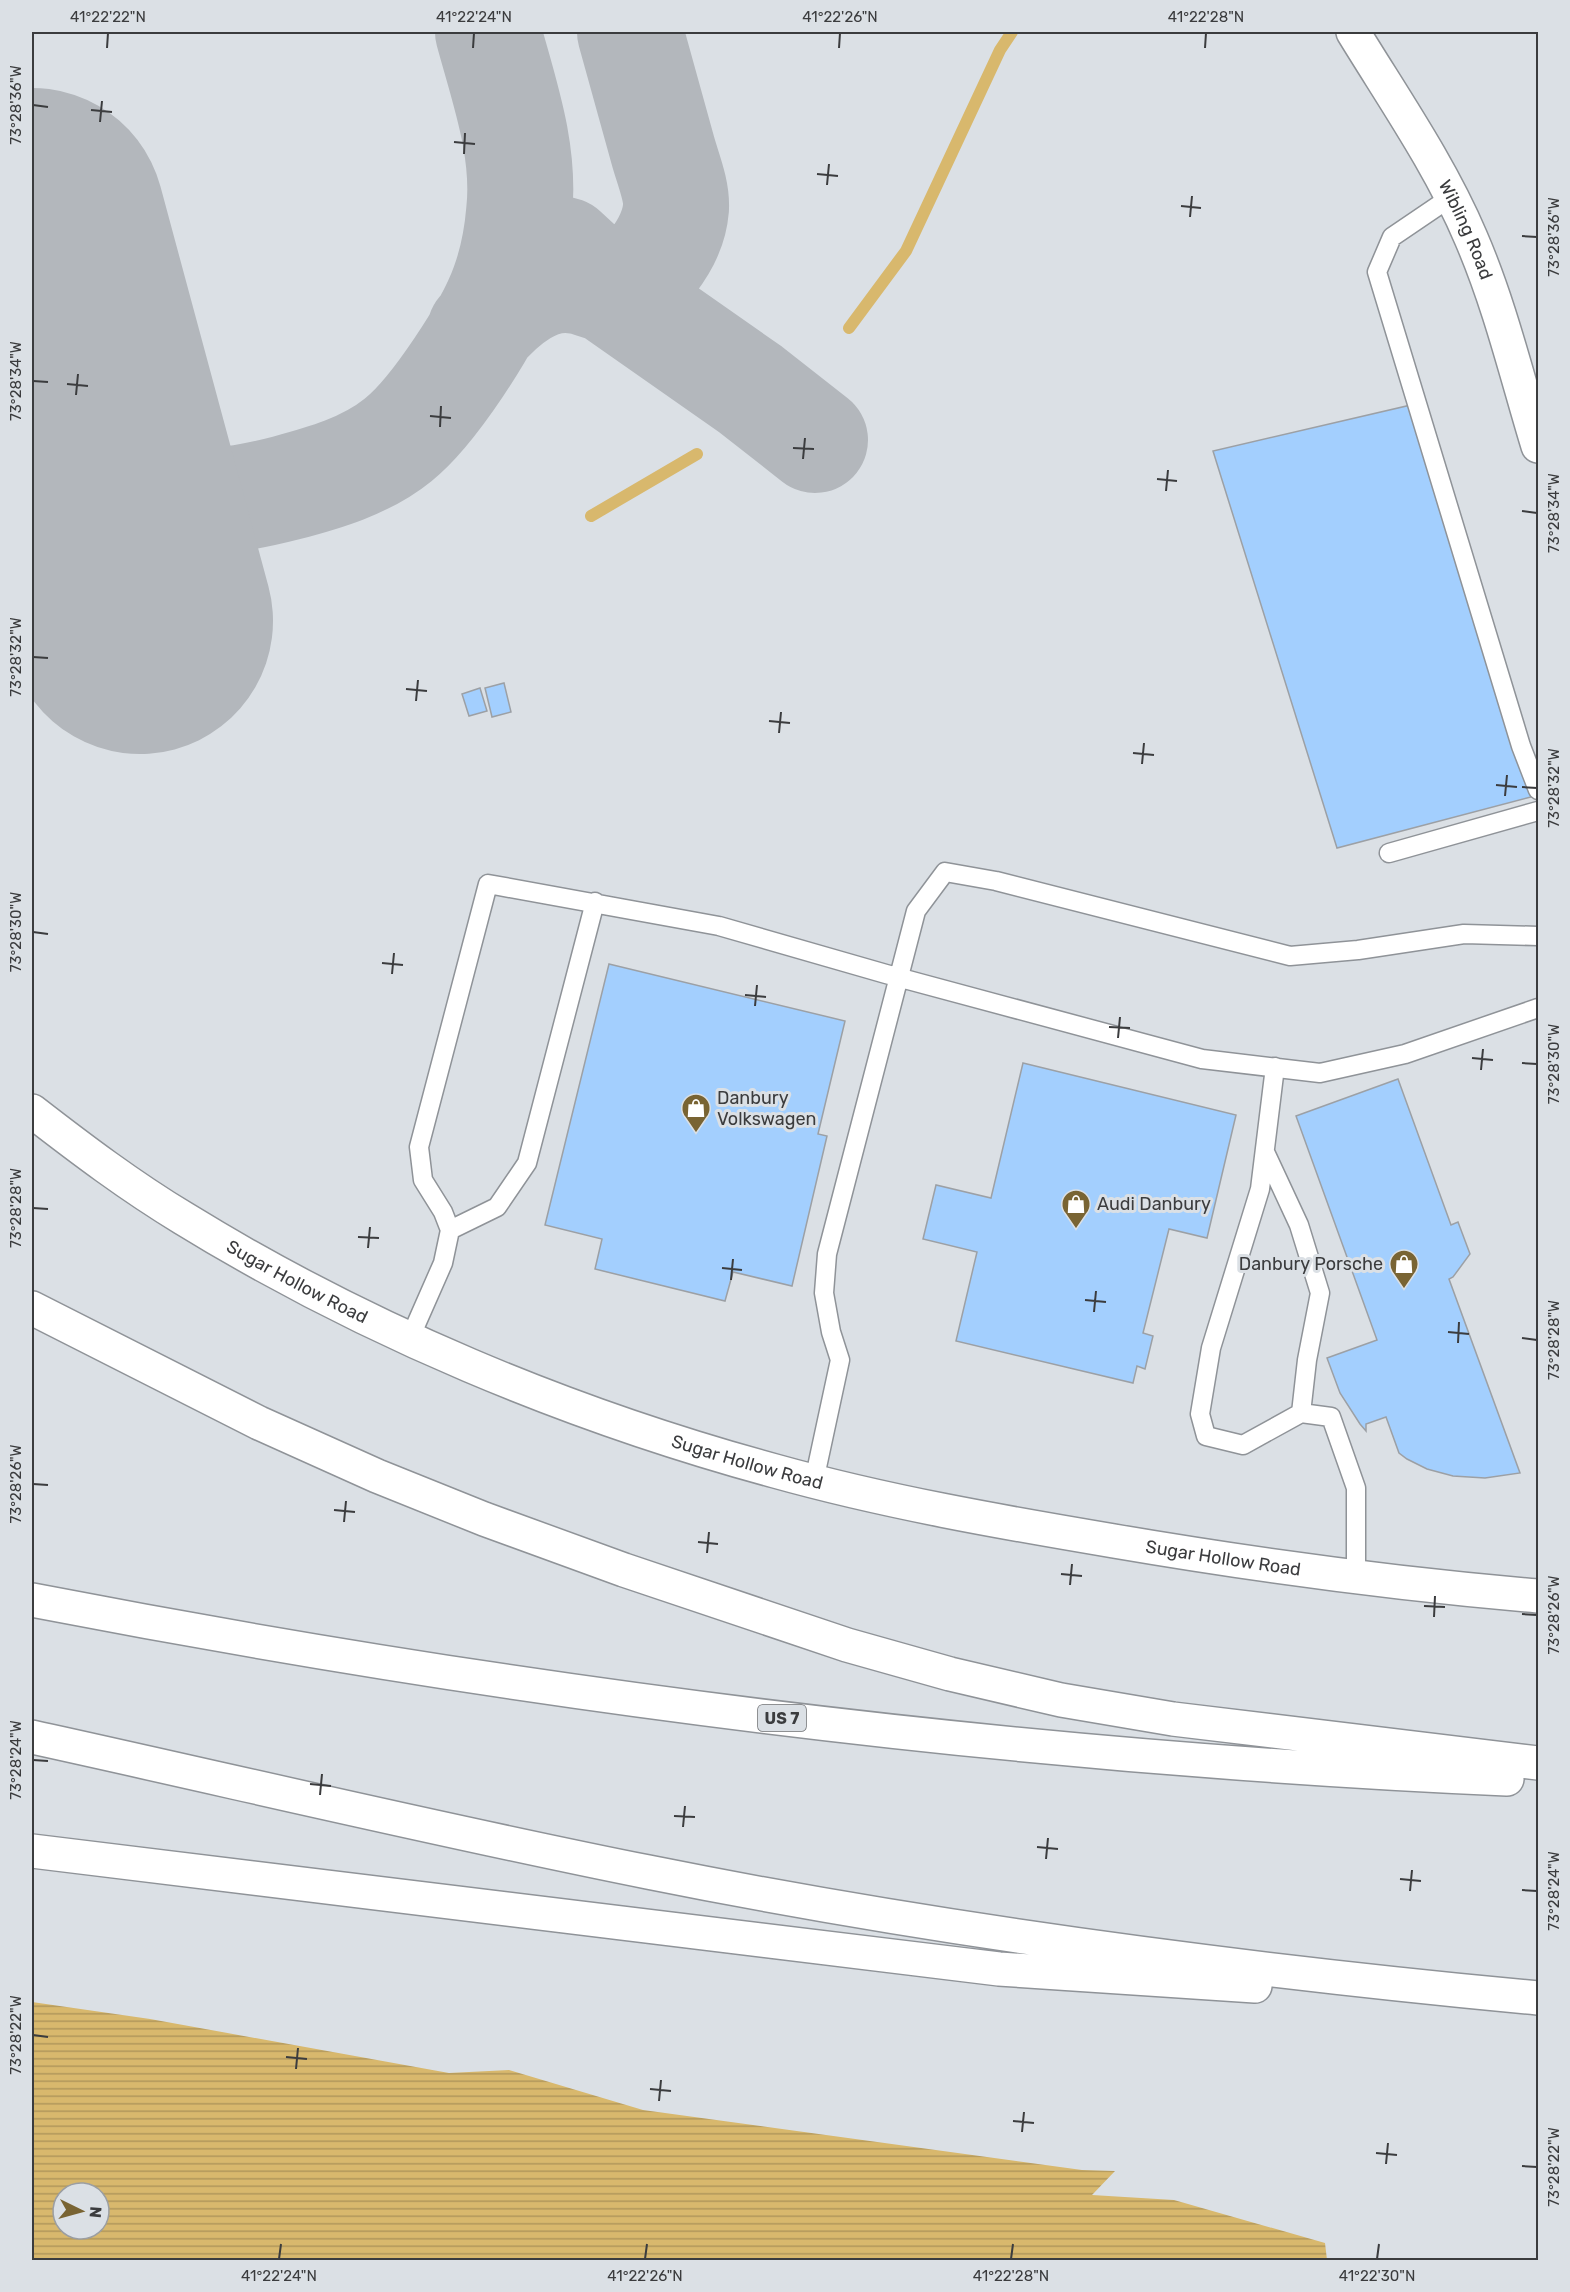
<svg xmlns="http://www.w3.org/2000/svg" width="1570" height="2292" font-family="Rubik,sans-serif">
<defs>
<pattern id="water-rules" width="6" height="5" patternUnits="userSpaceOnUse" patternTransform="scale(1.5)"><rect width="6" height="5" fill="#d8b86d"/><path d="M0 2.5h6" fill="none" stroke="#b0975b"/></pattern>
</defs>
<rect width="100%" height="100%" fill="#dbe0e5"/>
<path fill="url(#water-rules)" fill-rule="evenodd" d="M32,2002l118,17 299,54 60,-3 134,40 439,60 33,1 -23,24 82,5 151,43 2,17h-1295zM63,2193h36v36h-36z"/>
<g fill="none" stroke-linecap="round" stroke-linejoin="round">
<path stroke="#d8b86d" stroke-width="12" d="M849,328l57,-77 94,-201 12,-18
M591,516l106,-62"/>
<path stroke="#b3b7bc" stroke-width="106" d="M564,250l39,36 147,103 65,51
M480,331c24,-28 58,-57 97,-50 11,1 25,9 35,9 14,-1 26,-12 35,-21 15,-18 27,-37 29,-61 1,-18 -8,-39 -13,-57 -11,-40 -22,-80 -33,-119
M91,440c27,19 56,46 88,55 36,10 72,2 107,-7 38,-10 80,-22 112,-48 35,-28 91,-113 106,-156 8,-22 13,-47 15,-71 7,-62 -15,-122 -31,-181
M32,605c49,-30 58,-87 67,-138"/>
<path stroke="#b3b7bc" stroke-width="266" d="M32,221l108,400"/>
</g>
<path fill="#a3cffe" stroke="#9ca0a5" stroke-width="1.5" d="M1411,405l120,392 -194,51 -124,-397z
M504,683l7,29 -19,5 -7,-29z
M480,688l7,23 -18,5 -7,-22z
M609,964l236,57 -27,113 9,2 -35,150 -59,-14 -8,29 -130,-32 7,-30 -57,-14z
M1023,1063l213,52 -29,123 -38,-9 -26,104 10,3 -8,33 -8,-3 -4,17 -177,-42 21,-89 -54,-13 13,-54 55,13z
M1398,1079l53,146 7,-3 12,32 -17,23 -4,2 71,194 -35,5 -32,-2 -26,-7 -20,-10 -8,-6 -13,-36 -20,7v7l-6,-7 -20,-31 -13,-35 50,-18 -81,-224z"/>
<g fill="none" stroke-linecap="round" stroke-linejoin="round">
<g stroke="#8f9398" stroke-width="21">
<path id="service" d="M1451,197l-59,40 -15,35 144,474 17,44
M1389,853l149,-42
M1275,1067l-15,122 -49,159 -11,66 6,22 37,9 58,-32 30,4 25,71v89
M1265,1152l34,73 21,68 -13,67 -6,53
M450,1230l47,-23 30,-44 68,-261
M410,1338l33,-75 7,-33 -7,-18 -20,-32 -4,-33 69,-263 231,42 167,48 316,85 118,14 85,-19 133,-46
M814,1481l26,-121 -9,-28 -7,-39 3,-39 89,-343 29,-39 51,9 294,75 68,-6 106,-16 74,2"/>
</g>
<g stroke="#8f9398" stroke-width="36">
<g id="minor">
<path id="s1" d="M1353,32c41,67 87,133 118,206 29,67 46,139 67,208"/>
</g>
</g>
<g stroke="#8f9398" stroke-width="36">
<g id="tertiary">
<path id="s2" d="M32,1111c49,38 98,75 151,107 182,112 386,197 592,253 111,31 226,51 339,70 141,24 282,43 424,55"/>
</g>
</g>
<g stroke="#8f9398" stroke-width="36">
<path id="motorway" d="M32,1308l227,115 118,53 107,43 140,51 223,75 103,29 111,26 112,19 365,44
M32,1600c486,94 980,157 1475,179
M32,1737c205,45 410,94 616,135 293,59 592,98 890,126
M32,1851l967,118 256,17"/>
</g>
<use href="#service" stroke="#fff" stroke-width="18"/>
<use href="#minor" stroke="#fff" stroke-width="33"/>
<use href="#tertiary" stroke="#fff" stroke-width="33"/>
<use href="#motorway" stroke="#fff" stroke-width="33"/>
</g>
<path fill="none" stroke="#3b3c3e" stroke-width="2" d="M107,48l1,-15M473,48l1,-15M839,48l1,-15M1205,48l1,-15M33,105l15,2M91,110l21,2M100,122l2,-21M454,142l21,2M464,154l1,-21M817,174l21,2M827,185l2,-21M1181,206l20,2M1190,217l2,-21M1522,236l15,1M33,381l15,1M67,384l21,2M76,395l2,-21M430,416l21,2M440,427l1,-21M793,448l21,1M803,459l2,-21M1157,479l20,2M1166,491l2,-21M1522,511l15,2M33,657l15,1M406,689l21,2M416,701l2,-21M769,721l21,2M779,733l2,-21M1133,753l21,2M1142,764l2,-21M1496,785l21,2M1522,787l15,1M1505,796l2,-21M33,932l15,2M382,963l21,2M392,974l2,-21M745,995l21,2M755,1006l2,-21M1109,1027l21,1M1118,1038l2,-21M1472,1058l21,2M1522,1063l15,1M1481,1070l2,-21M33,1208l15,1M358,1237l21,1M368,1248l2,-21M722,1268l20,2M731,1280l2,-21M1085,1300l21,2M1094,1312l2,-21M1448,1332l21,2M1522,1338l15,2M1458,1343l1,-21M33,1484l15,1M334,1510l21,2M344,1522l2,-21M698,1542l20,2M707,1553l2,-21M1061,1574l21,2M1070,1585l2,-21M1424,1606l21,1M1522,1614l15,1M1434,1617l1,-21M33,1760l15,1M310,1784l21,2M320,1795l2,-21M674,1816l21,1M683,1827l2,-21M1037,1847l21,2M1046,1859l2,-21M1400,1879l21,2M1522,1890l15,1M1410,1891l2,-21M33,2035l15,2M286,2057l21,2M296,2069l2,-21M650,2089l21,2M659,2101l2,-21M1013,2121l21,2M1022,2132l2,-20M1376,2153l21,2M1386,2164l2,-21M1522,2166l15,1M279,2259l2,-15M645,2259l2,-15M1011,2259l2,-15M1377,2259l2,-15"/>
<defs>
<g id="shop-pin" transform="scale(1.5)"><path d="M0 17L-7.5 6A9.5 9.5 0 1 1 7.5 6Z" fill="#796433" stroke="#dbe0e5"/><path d="M-5-2.5h2.3a2.7 3.5 0 0 1 5.4 0H5L5.5 6h-11ZM-1.5-2.5h3a1.5 2.3 0 0 0-3 0Z" fill="#fff"/></g>
</defs>
<g fill-rule="evenodd">
<use href="#shop-pin" x="696" y="1108"/>
<use href="#shop-pin" x="1076" y="1204"/>
<use href="#shop-pin" x="1404" y="1264"/>
</g>
<g text-anchor="middle" dominant-baseline="central" stroke-width="6" stroke-linejoin="round" paint-order="stroke">
<rect fill="#dbe0e5" stroke="#6b6d70" stroke-width="1.5" x="758" y="1705" width="48" height="26" rx="4.5"/>
<g font-size="16" font-weight="bold" fill="#3b3c3e">
<text x="782" y="1718">US 7</text>
</g>
<g font-size="18" fill="#3b3c3e" stroke="#dbe0e5">
<text stroke="none"><textPath href="#s1" startOffset="228">Wibling Road</textPath></text>
<text stroke="none"><textPath href="#s2" startOffset="316">Sugar Hollow Road</textPath></text>
<text stroke="none"><textPath href="#s2" startOffset="802">Sugar Hollow Road</textPath></text>
<text stroke="none"><textPath href="#s2" startOffset="1288">Sugar Hollow Road</textPath></text>
</g>
<g font-size="18" fill="#3b3c3e" stroke="#dbe0e5" text-anchor="start">
<text x="717" y="1098">Danbury<tspan x="717" dy="21">Volkswagen</tspan></text>
<text x="1097" y="1204">Audi Danbury</text>
<text x="1383" y="1264" text-anchor="end">Danbury Porsche</text>
</g>
</g>
<rect width="1570" height="2292" fill="none" stroke="#dbe0e5" stroke-width="66"/>
<g transform="translate(81 2211) rotate(95)"><circle r="28" fill="#dbe0e5" stroke="#9b9ea2" stroke-width="1.5"/>
<path d="M0-4.5L10 22L0 15L-10 22Z" fill="#796433"/>
<text y="-9" font-size="16" font-weight="bold" text-anchor="middle" fill="#3b3c3e">N</text>
</g>
<rect x="33" y="33" width="1504" height="2226" fill="none" stroke="#3b3c3e" stroke-width="2"/>
<g font-size="15" text-anchor="middle" fill="#3b3c3e">
<text x="108" y="22">41°22'22"N</text>
<text x="474" y="22">41°22'24"N</text>
<text x="840" y="22">41°22'26"N</text>
<text x="1206" y="22">41°22'28"N</text>
<text transform="translate(16 105) rotate(-90)" y="5">73°28'36"W</text>
<text transform="translate(1554 237) rotate(-90)" y="5">73°28'36"W</text>
<text transform="translate(16 381) rotate(-90)" y="5">73°28'34"W</text>
<text transform="translate(1554 513) rotate(-90)" y="5">73°28'34"W</text>
<text transform="translate(16 657) rotate(-90)" y="5">73°28'32"W</text>
<text transform="translate(1554 788) rotate(-90)" y="5">73°28'32"W</text>
<text transform="translate(16 932) rotate(-90)" y="5">73°28'30"W</text>
<text transform="translate(1554 1064) rotate(-90)" y="5">73°28'30"W</text>
<text transform="translate(16 1208) rotate(-90)" y="5">73°28'28"W</text>
<text transform="translate(1554 1340) rotate(-90)" y="5">73°28'28"W</text>
<text transform="translate(16 1484) rotate(-90)" y="5">73°28'26"W</text>
<text transform="translate(1554 1615) rotate(-90)" y="5">73°28'26"W</text>
<text transform="translate(16 1760) rotate(-90)" y="5">73°28'24"W</text>
<text transform="translate(1554 1891) rotate(-90)" y="5">73°28'24"W</text>
<text transform="translate(16 2035) rotate(-90)" y="5">73°28'22"W</text>
<text transform="translate(1554 2167) rotate(-90)" y="5">73°28'22"W</text>
<text x="279" y="2281">41°22'24"N</text>
<text x="645" y="2281">41°22'26"N</text>
<text x="1011" y="2281">41°22'28"N</text>
<text x="1377" y="2281">41°22'30"N</text>
</g>
</svg>
